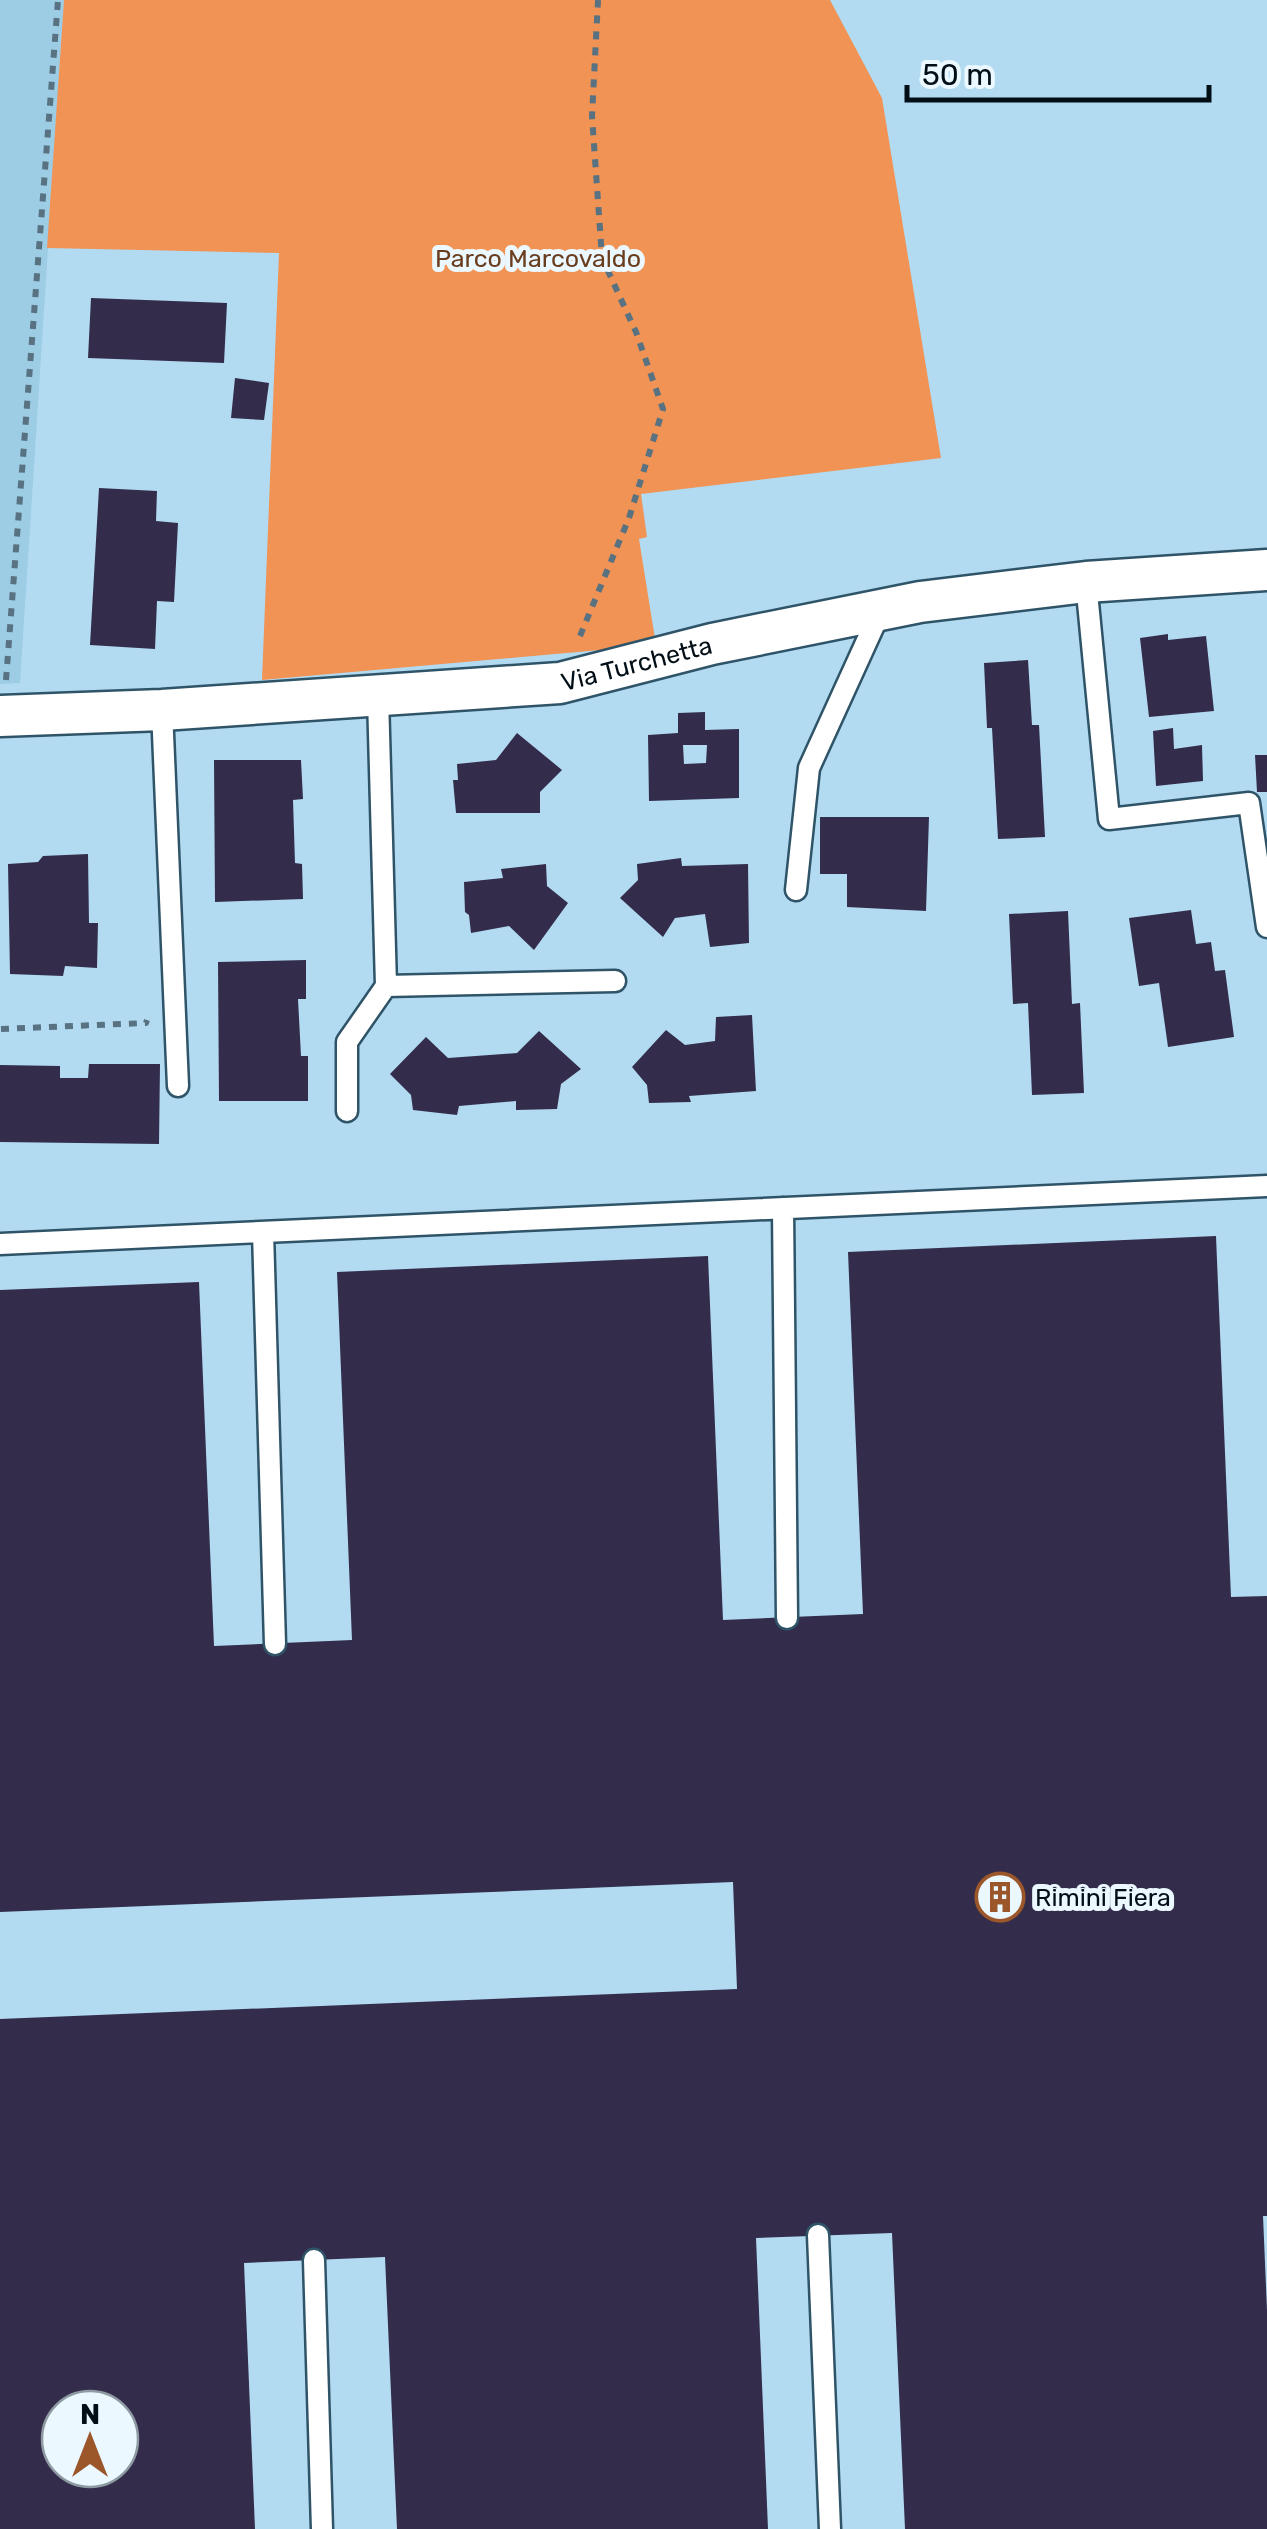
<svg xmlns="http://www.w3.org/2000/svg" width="1267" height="2529" font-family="Rubik,sans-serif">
<rect width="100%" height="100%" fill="#b2dbf2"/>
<path fill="#9dcce5" d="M0,0h64l-44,683 -20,1z"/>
<path fill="#f09355" d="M64,0h766l52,98 59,360 -300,36 6,43 -8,2 17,106 -394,35 17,-427 -232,-5z"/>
<path fill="#332d4b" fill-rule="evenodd" d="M91,298l136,5 -3,60 -136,-5z
M235,378l34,5 -5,37 -33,-2z
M99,488l58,3 -1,30 22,2 -4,79 -17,-1 -2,48 -65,-4z
M1168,634v6l38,-4 8,75 -65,6 -9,-79z
M1028,660l4,65h7l6,112 -47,2 -6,-111h-5l-3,-65z
M705,712v18l34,-1v69l-90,3 -1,-66 30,-2v-20zM683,745h24l-1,18 -22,1z
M1173,728l1,21 28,-4 1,36 -47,5 -3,-55z
M517,733l45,37 -22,22v21h-84l-3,-33h5l-1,-16 39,-4z
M1255,755h12v37h-10z
M214,760h87l2,39 -10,1 2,63 7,1 1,35 -88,3z
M820,817h109l-3,94 -79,-4v-33h-27z
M88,854l1,69h9l-1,45 -32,-2 -2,10 -53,-2 -2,-110 30,-2 5,-6z
M681,858l1,8 66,-2 1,79 -39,4 -5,-33 -30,4 -12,19 -43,-39 18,-18 -1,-16z
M546,864l1,22 21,17 -34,47 -25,-24 -38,7 -2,-18 -4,-3 -1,-30 39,-4 -2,-9z
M1191,910l5,34 15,-2 4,29 10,-1 9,67 -66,10 -9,-64 -20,3 -10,-68z
M1068,911l4,93 8,-1 4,90 -52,2 -4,-92 -15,1 -4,-90z
M306,960v39h-8l3,57h7v45h-89l-1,-139z
M752,1015l4,76 -67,5 2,6 -42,1 -2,-18 -15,-18 34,-37 19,15 30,-4 1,-24z
M539,1031l42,38 -20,15 -4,25 -41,1v-9l-57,5 -2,9 -44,-5 -2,-15 -21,-21 36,-37 22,21 69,-5z
M89,1064h71l-1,80 -159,-2v-77l60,1v12h28z
M1216,1236l15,361 36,-1v620h-4l4,94v219h-362l-13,-296 -136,5 12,291h-371l-12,-272 -141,6 11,266h-255v-510l737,-30 -4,-107 -733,30v-622l199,-8 15,364 138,-6 -15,-368 371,-16 15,364 140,-6 -15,-362zM60,2409h60v60h-60z"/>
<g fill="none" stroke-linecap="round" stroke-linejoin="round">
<g stroke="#2f5468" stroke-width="25">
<path id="lane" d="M1086,582l23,237 140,-16 18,124
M162,710l16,376
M796,890l13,-122 72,-158
M386,986l229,-5
M347,1111v-69l39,-56 -8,-289
M783,1208l4,410
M263,1232l12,412
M0,1244l1267,-58
M818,2235l12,294
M314,2260l8,269"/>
</g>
<g stroke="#2f5468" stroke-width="45">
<g id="street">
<path id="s1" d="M0,716l162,-6 398,-27 152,-39 208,-42 166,-20 181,-12"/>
</g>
</g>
<path stroke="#587281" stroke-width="6" stroke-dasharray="8 8" stroke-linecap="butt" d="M580,636l49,-118 34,-109 -27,-77 -34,-74 -10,-142 6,-116
M6,680l52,-680
M1,1029l145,-6 1,-3"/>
<use href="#lane" stroke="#fff" stroke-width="20"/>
<use href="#street" stroke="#fff" stroke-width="40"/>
</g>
<defs>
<g id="building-ring" transform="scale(2.5)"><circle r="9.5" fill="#ebf8ff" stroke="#9b5729" stroke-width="1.5"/><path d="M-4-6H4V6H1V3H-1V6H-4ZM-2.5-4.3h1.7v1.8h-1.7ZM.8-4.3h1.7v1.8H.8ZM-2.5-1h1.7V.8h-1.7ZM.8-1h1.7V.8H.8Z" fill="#9b5729"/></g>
</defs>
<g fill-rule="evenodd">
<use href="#building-ring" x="1000" y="1897"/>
</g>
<g text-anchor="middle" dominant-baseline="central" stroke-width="10" stroke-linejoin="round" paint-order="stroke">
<g font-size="25" fill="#6a3d1f" stroke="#ebf8ff">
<text x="538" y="258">Parco Marcovaldo</text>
</g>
<g font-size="25" fill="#020e16" stroke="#ebf8ff">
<text stroke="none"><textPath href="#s1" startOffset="640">Via Turchetta</textPath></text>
</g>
<g font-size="25" fill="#020e16" stroke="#ebf8ff" text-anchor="start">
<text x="1035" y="1897">Rimini Fiera</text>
</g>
</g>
<g transform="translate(90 2439)"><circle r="48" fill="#ebf8ff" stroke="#8e9aa2" stroke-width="2.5"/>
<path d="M0-8L18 38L0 25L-18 38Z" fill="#9b5729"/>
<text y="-15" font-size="28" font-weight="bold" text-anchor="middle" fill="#020e16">N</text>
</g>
<path d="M907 85v15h302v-15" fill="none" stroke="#020e16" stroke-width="5"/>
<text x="922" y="85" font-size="30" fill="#020e16" stroke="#ebf8ff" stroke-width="8" paint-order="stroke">50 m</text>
</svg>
